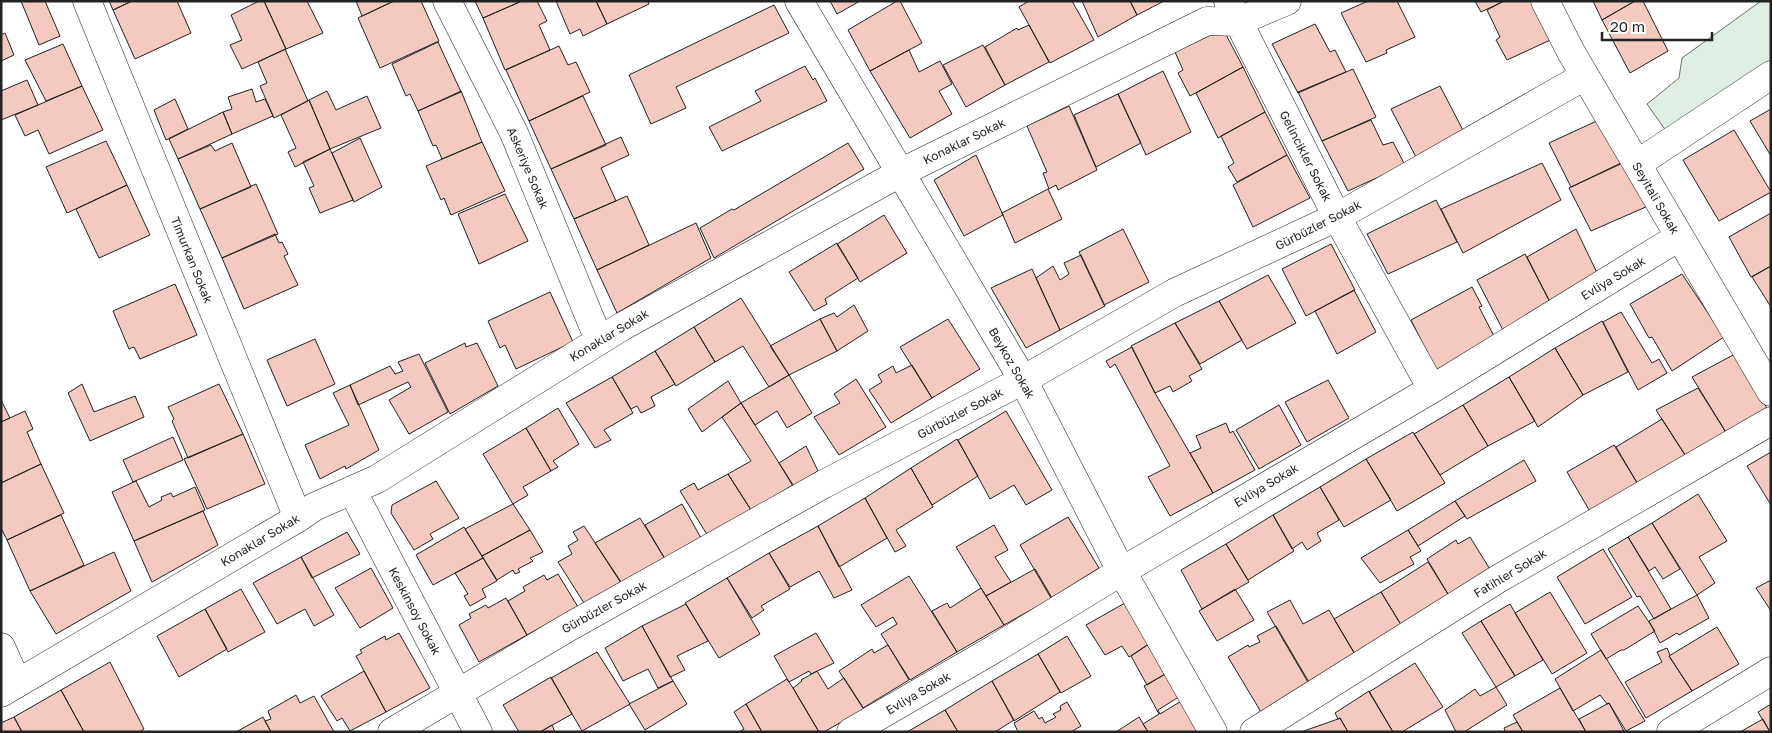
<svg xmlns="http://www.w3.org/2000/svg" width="1772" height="733" font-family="'Golos Text',sans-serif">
<rect width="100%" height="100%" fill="#fff"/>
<path fill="#e0efe3" stroke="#6f6f6f" d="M1761,1h10v66l-102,68 -22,-31 32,-26 3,-20z"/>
<path fill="#f3c9c0" stroke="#222" d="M21,1h24l15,35 -21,9z
M109,1h23l-19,9z
M132,1h45l14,32 -56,26 -22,-49z
M259,1h5l22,48 -44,20 -12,-24 12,-5 -11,-25z
M264,1h43l16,32 -37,16z
M356,1h38l-32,15z
M394,1h27l18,40 -59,27 -22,-50z
M475,1h47l-39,17z
M522,1h15l10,20 -8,4 11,25 -45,20 -22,-52z
M556,1h40l11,23 -24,12 -3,-7 -10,5z
M596,1h52l1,3 -42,20z
M830,1h30l-23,13z
M897,1h3l22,42 -52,28 -22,-41z
M1029,1h43l22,39 -44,23 -31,-56z
M1082,1h48l7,14 -39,22z
M1130,1h34l-27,14z
M1368,1h29l18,36 -29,13 1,3 -21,9 -25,-49z
M1475,1h29l-23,11z
M1504,1h37l18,35 -52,24 -11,-20 4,-3 -13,-27z
M1593,1h42l-33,19z
M1635,1h8l25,50 -38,22 -28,-53z
M774,5l15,28 -113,54 10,21 -35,16 -22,-49z
M1315,24l15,28 5,-2 11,22 -48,21 -26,-49z
M1029,25l20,37 -44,23 -20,-38 32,-19 1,2z
M1223,29l20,38 -53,29 -12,-23 5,-3 -8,-18z
M5,33l9,22 -13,6v-26z
M438,42l23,50 -43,19 -8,-17 -4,2 -14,-32z
M63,44l19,42 -36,15 -21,-41z
M983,45l22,40 -39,22 -23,-42z
M559,46l9,19 8,-3 14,30 -61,29 -23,-51z
M285,49l23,52 -34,17 -14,-32 7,-3 -9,-21z
M909,50l10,22 21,-11 12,23 -13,7 13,23 -42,24 -40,-67z
M805,66l8,14 2,-2 12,23 -105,50 -13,-24 52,-26 -6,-10z
M1243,67l22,45 -47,26 -22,-45z
M1353,69l23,48 -54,24 -24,-49z
M1163,71l28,61 -45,23 -28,-61z
M27,80l11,25 -37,15v-29z
M82,86l21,44 -54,24 -11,-24 -13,6 -10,-21z
M1440,86l26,50 -49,23 -26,-50z
M252,89l4,13 9,-3 8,17 -41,18 -9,-22 9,-3 -4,-12z
M327,91l9,19 31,-14 14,32 -51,21 -21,-49z
M461,91l21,51 -40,17 -6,-14 -3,1 -15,-35z
M1118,94l23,49 -45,24 -22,-52z
M583,96l23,49 -55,24 -22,-48z
M175,99l13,30 -22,11 -12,-30z
M309,100l21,49 -35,18 -7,-15 8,-4 -15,-33z
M1069,106l28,64 -39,20 -2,-5 -7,4 -6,-16 4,-1 -20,-46z
M1771,109v47l-21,-35z
M223,112l9,22 -54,25 -9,-20z
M1265,112l22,43 -50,27 -9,-15 6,-4 -13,-27z
M1601,119l22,43 -52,25 -22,-44z
M1371,120l12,25 10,-3 12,23 -57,26 -26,-50z
M1734,130l37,62 -52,29 -36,-61z
M621,137l8,18 -28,13 15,33 -42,18 -23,-50z
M360,138l22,49 -28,15 -22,-49z
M106,141l21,44 -60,28 -21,-46z
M482,142l23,49 -54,24 -7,-17 -3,2 -15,-34z
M232,143l19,44 -51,22 -22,-50 33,-14 4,6z
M848,143l16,26 -150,89 -14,-30 32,-19 2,1z
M330,149l23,51 -33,13 -11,-25 5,-2 -11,-24z
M976,155l27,60 -39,21 -30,-56z
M1287,155l23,43 -57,29 -20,-42z
M1625,162l23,44 -57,25 -22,-43z
M1542,163l19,37 -98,53 -22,-44z
M256,184l22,50 -56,24 -22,-49z
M127,185l23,50 -51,23 -23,-49z
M1048,189l14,30 -47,24 -13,-30z
M505,194l23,47 -49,23 -21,-50z
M627,196l22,49 -52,25 -23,-51z
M1436,200l21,42 -69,32 -21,-40z
M1771,213v53l-20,11 -22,-40z
M884,215l23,38 -47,29 -23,-38z
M696,223l15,35 -94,55 -20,-43z
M1123,229l26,53 -45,23 -25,-53z
M1576,229l24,50 -48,27 -25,-49z
M275,234l4,9 3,-1 6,12 -4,2 14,29 -54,24 -22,-51z
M837,243l21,35 -33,21 2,5 -13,7 -25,-39z
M1331,244l24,46 -49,26 -24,-47z
M1525,254l27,52 -48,26 -27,-52z
M1081,255l24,51 -45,24 -24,-52 17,-12 7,14 9,-6 -5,-11z
M1771,266v41l-19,-30z
M1032,269l28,61 -34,18 -35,-60z
M1682,274l42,63 -52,34 -20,-34 -3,1 -19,-34z
M1268,275l28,48 -49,26 -28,-48z
M175,284l22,51 -57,24 -6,-12 -5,2 -16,-38z
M1472,287l10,19 -3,1 16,31 -59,32 -25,-50z
M1354,290l22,42 -39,22 -22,-43z
M550,292l23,50 -57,27 -11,-24 -5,3 -12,-27z
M741,298l48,77 -20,12 -26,-41 -28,16 -21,-35z
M1219,301l23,39 -42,24 -25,-41z
M854,305l14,26 -31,20 -17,-32 14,-6 3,4z
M1621,312l31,51 7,-4 8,14 -29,17 -35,-68z
M820,319l17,32 -48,24 -19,-29z
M948,319l32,50 -48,29 -32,-51z
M1602,321l26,51 -45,23 -28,-47z
M1175,323l27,46 -13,7 3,5 -19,11 -3,-6 -15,7 -24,-47z
M694,327l21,35 -39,24 -21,-35z
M315,339l20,45 -48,22 -20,-46z
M465,343l1,4 11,-4 21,43 -48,28 -25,-51z
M1132,347l23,46 58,100 -43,23 -22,-39 22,-11 -55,-102 -5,4 -4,-7z
M1555,348l28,47 -45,32 -29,-50z
M655,351l20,33 -24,13 4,9 -14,7 -4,-7 -6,3 -19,-32z
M419,354l29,58 -39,22 -20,-34 22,-13 -3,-5 -50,23 -8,-20 40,-19 5,8 8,-3 -5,-9z
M1735,354l33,56 -41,24 -35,-57z
M912,365l20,33 -41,25 -22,-33 13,-8 -4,-7 15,-9 3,7z
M789,375l23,38 -25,15 -10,-17 -22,14 -14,-22z
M612,377l21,36 -29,17 7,10 -16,8 -29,-45z
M1509,377l26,44 -47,25 -25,-41z
M856,379l30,48 -47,28 -25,-38 26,-14 -6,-9z
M1328,380l21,38 -42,24 -22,-40z
M728,381l13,22 -39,29 -14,-23z
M82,384l12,28 41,-16 9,21 -54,24 -22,-48z
M219,384l24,50 -55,24 -16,-37 2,-2 -6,-12z
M350,385l29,65 -33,19 -1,-3 -25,13 -15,-34 44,-20 -16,-32z
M1698,388l29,46 -40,24 -31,-48z
M1,400l9,18 -9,4z
M741,403l52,82 -42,25 -23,-36 23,-13 -29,-44z
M1279,405l22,40 -42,24 -23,-39z
M1463,405l25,41 -48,29 -26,-41z
M558,408l21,36 -26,17 5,6 -7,4 -25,-43z
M25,411l8,18 -6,3 14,32 -40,19v-61z
M1006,411l46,79 -26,15 -12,-20 -24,14 -32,-59z
M1662,419l25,39 -48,28 -23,-39z
M1226,423l4,10 3,-2 22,39 -42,23 -23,-40 11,-5 -5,-12z
M526,428l25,43 -28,16 5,8 -15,9 -30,-50z
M1413,432l32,51 -48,28 -31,-52z
M243,434l22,50 -58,25 -23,-50z
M173,437l10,23 -50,22 -10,-22z
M957,439l21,37 -46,29 -21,-37z
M1614,445l25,41 -47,29 -25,-43z
M806,446l12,25 -25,15 -14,-23z
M1771,452v53l-24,-39z
M1366,459l25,41 -47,27 -24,-40z
M1524,460l12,21 -69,38 -12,-18z
M41,464l23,49 -57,27 -6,-12v-45z
M911,468l22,39 -37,23 10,16 -11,6 -30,-54z
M728,474l23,36 -43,26 -28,-45 14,-8 4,7z
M136,481l13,26 13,-7 -1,-3 10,-4 2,4 22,-10 10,23 -71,31 -22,-49z
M436,481l23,37 -29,16 3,5 -19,11 -23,-37 1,-8z
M1320,487l19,33 -22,13 4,8 -14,9 -5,-8 -10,7 -19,-34z
M1698,494l29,47 -28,16 16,26 -18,12 -45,-72z
M865,498l22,40 -48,29 -21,-41z
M1455,501l10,15 -47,30 -10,-16z
M513,504l17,26 -48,26 -17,-27z
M682,504l19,34 -36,21 -20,-34z
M203,511l15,34 -66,37 -18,-41z
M61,515l23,50 -54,26 -23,-51z
M1273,515l21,36 -46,29 -22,-36z
M1068,517l31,51 -48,30 -31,-53z
M640,518l25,41 -44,24 -26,-40z
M1652,523l28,46 -17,10 -8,-12 -6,4 -21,-34z
M994,525l14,25 -13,7 16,25 -25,14 -30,-49z
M584,526l37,56 -37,21 -26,-41 14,-8 -4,-8 10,-6 -5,-8z
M818,526l34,64 -18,8 -15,-27 -29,16 -21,-34z
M464,527l19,31 -50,27 -17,-30z
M530,530l13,22 -13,6 3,3 -15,8 2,3 -5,2 -2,-4 -16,10 -15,-24z
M1408,530l13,21 -11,6 4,7 -34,19 -19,-25z
M347,532l13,22 -48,24 -11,-21z
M1470,537l23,37 -42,25 -24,-40 29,-19 2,4z
M1628,537l43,72 -17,10 -14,-23 -3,1 -29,-48z
M1226,544l23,38 -47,27 -21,-39z
M1603,549l29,48 -47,27 -28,-47z
M114,552l17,39 -75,43 -26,-43z
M769,553l21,36 -29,17 3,4 -12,8 -25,-40z
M301,557l33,58 -20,11 -9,-17 -28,15 -24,-41z
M483,558l14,23 -15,8 4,8 -16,9 -6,-10 4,-2 -13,-21z
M1428,562l23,37 -48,29 -22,-36z
M371,568l22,40 -33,20 -25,-40z
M1035,569l17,29 -48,27 -18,-29z
M558,574l20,33 -51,28 -19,-34 17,-10 -2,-4 21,-12 3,5z
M909,576l48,76 -47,28 -29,-46 16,-10 -4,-7 -17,10 -15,-22z
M727,578l33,56 -41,24 -34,-55z
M1771,580v31l-15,-23z
M981,588l23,37 -47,27 -25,-41 15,-8 3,5z
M241,589l24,43 -37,20 -23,-43z
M1235,589l19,31 -37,21 -18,-30z
M1381,592l22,36 -47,28 -22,-37z
M1550,592l37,61 -35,21 -37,-61z
M1697,595l12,23 -30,17 -2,-2 -17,10 -11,-22z
M506,598l21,37 -48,27 -20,-37 12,-7 -2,-4 17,-9 2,3z
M1132,599l23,41 -26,17 -7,-11 -17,9 -19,-30z
M1290,600l13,24 26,-14 27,46 -47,28 -42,-72z
M686,604l22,37 -31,15 8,14 -15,7 -28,-51z
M1510,604l33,56 -28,16 -34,-55z
M1638,606l17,25 -31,19h-3l-15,9 -15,-25z
M205,609l22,40 -48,28 -22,-41z
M1481,621l34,55 -19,11 -34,-54z
M642,626l31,55 -15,7 -10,-19 -25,12 -18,-33z
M1276,626l34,58 -49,28 -33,-55 20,-12 1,2 11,-5 -3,-6z
M1717,627l22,37 -47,27 -23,-35z
M399,633l31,55 -44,24 -30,-56 6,-3 -2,-3 25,-14 1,4z
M816,633l18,30 -23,11 -2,-3 -20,11 -15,-26z
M1067,636l24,40 -30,17 -23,-39z
M1155,640l18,29 -26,16 -16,-29z
M888,645l21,35 -46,28 -24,-37 33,-22 2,4z
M1667,648l3,7 -1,1 23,35 -46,27 -21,-36 37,-20 -5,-10z
M1601,650l44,71 -19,10 -17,-28 -2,1 -7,-9 -27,16 -18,-32z
M597,652l33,52 -48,27 -31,-53z
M1038,654l22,38 -46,29 -22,-40z
M110,662l34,67 -5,3h-55l-23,-42z
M1415,663l28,44 -41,25h-9l-24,-40z
M364,671l22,41 -36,19 -8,-13 -5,3 -16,-25z
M817,671l11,18 16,-11 20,31 -40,23h-5l-26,-44 9,-7 -1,-1z
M1171,671l14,22 -27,17 2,4 28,-17 19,35h-59l-5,-8 16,-10 -15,-28z
M551,677l21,37 -32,18h-21l-16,-27z
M787,679l6,9 26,44h-57l-16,-28z
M673,681l14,23 -42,26 -16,-26z
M992,681l22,39 -19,12h-37l-13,-22z
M1496,687l11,18 -43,27h-8l-11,-22 30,-21 5,7z
M1560,688l26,44h-63l-10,-17z
M61,690l23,42h-62l-8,-15z
M1369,691l24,41h-45l-8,-14 -2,1 -3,-6z
M296,695l4,8 14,-7 20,36h-63l-6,-11 6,-2 -3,-8z
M1067,702l14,24 -10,6h-53l-4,-9 20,-12 5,8 3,-2 3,6 11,-6 -3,-3 8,-4 -1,-4z
M1609,703l15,28 -38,1 -7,-13z
M746,704l16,28h-23l5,-3 -10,-17z
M1771,704v28h-1l-12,-20z
M945,710l13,22h-51z
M14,717l8,15h-21v-9z
M263,717l8,15h-35z
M1139,717l9,15h-32z
M1340,718l8,14h-47l37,-13z
M1763,719l7,13h-30z
M1517,722l6,10h-19l1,-1 -1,-3z
M552,725l3,7h-15z"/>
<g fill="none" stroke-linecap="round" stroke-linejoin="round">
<g stroke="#222" stroke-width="29">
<path id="street" d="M87,1l211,517
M447,1l67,132 85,207
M1228,1l109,216 95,172
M1545,1l26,51 200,340
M1637,164l134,-89
M352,490l126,242
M1,647l16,36
M1,693l297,-175 16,-11 63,-28 246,-153 277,-153 307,-152 30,1 50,-21
M392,732l177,-105 255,-143 199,-104 151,-87 163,-76 248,-141
M851,732l145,-84 126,-77 310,-182 247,-152
M1254,732l244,-153 273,-158
M1671,732l100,-61"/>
</g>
<g stroke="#222" stroke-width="29">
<path id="secondary" d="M799,1l224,379 92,179 98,173"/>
</g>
<use href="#street" stroke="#fff" stroke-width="28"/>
<use href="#secondary" stroke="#fff" stroke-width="28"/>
</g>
<g text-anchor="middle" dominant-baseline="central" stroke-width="4" stroke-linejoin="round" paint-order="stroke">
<g font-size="12" fill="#222" stroke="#fff">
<text transform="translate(964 141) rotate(-26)">Konaklar Sokak</text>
<text transform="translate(1306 156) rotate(63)">Gelincikler Sokak</text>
<text transform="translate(528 168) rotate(67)">Askeriye Sokak</text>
<text transform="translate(1656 198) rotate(60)">Seyitali Sokak</text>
<text transform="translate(1318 225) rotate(-27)">Gürbüzler Sokak</text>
<text transform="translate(192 260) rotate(68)">Timurkan Sokak</text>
<text transform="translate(1613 278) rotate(-31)">Evliya Sokak</text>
<text transform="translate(609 335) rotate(-31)">Konaklar Sokak</text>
<text transform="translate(1012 363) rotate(60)">Beykoz Sokak</text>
<text transform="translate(960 413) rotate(-28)">Gürbüzler Sokak</text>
<text transform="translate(1266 485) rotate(-31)">Evliya Sokak</text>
<text transform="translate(260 540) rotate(-31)">Konaklar Sokak</text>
<text transform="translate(1510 573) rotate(-31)">Fatihler Sokak</text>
<text transform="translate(604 607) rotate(-29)">Gürbüzler Sokak</text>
<text transform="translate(415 611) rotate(62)">Keskinsoy Sokak</text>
<text transform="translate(918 693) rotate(-30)">Evliya Sokak</text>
</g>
</g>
<rect width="1772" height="733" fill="none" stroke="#222222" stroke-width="5"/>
<path d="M1602 32v8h110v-8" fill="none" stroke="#222222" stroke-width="2.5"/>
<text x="1610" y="32" font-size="15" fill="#222222" stroke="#ffffff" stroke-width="4" paint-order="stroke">20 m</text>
</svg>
